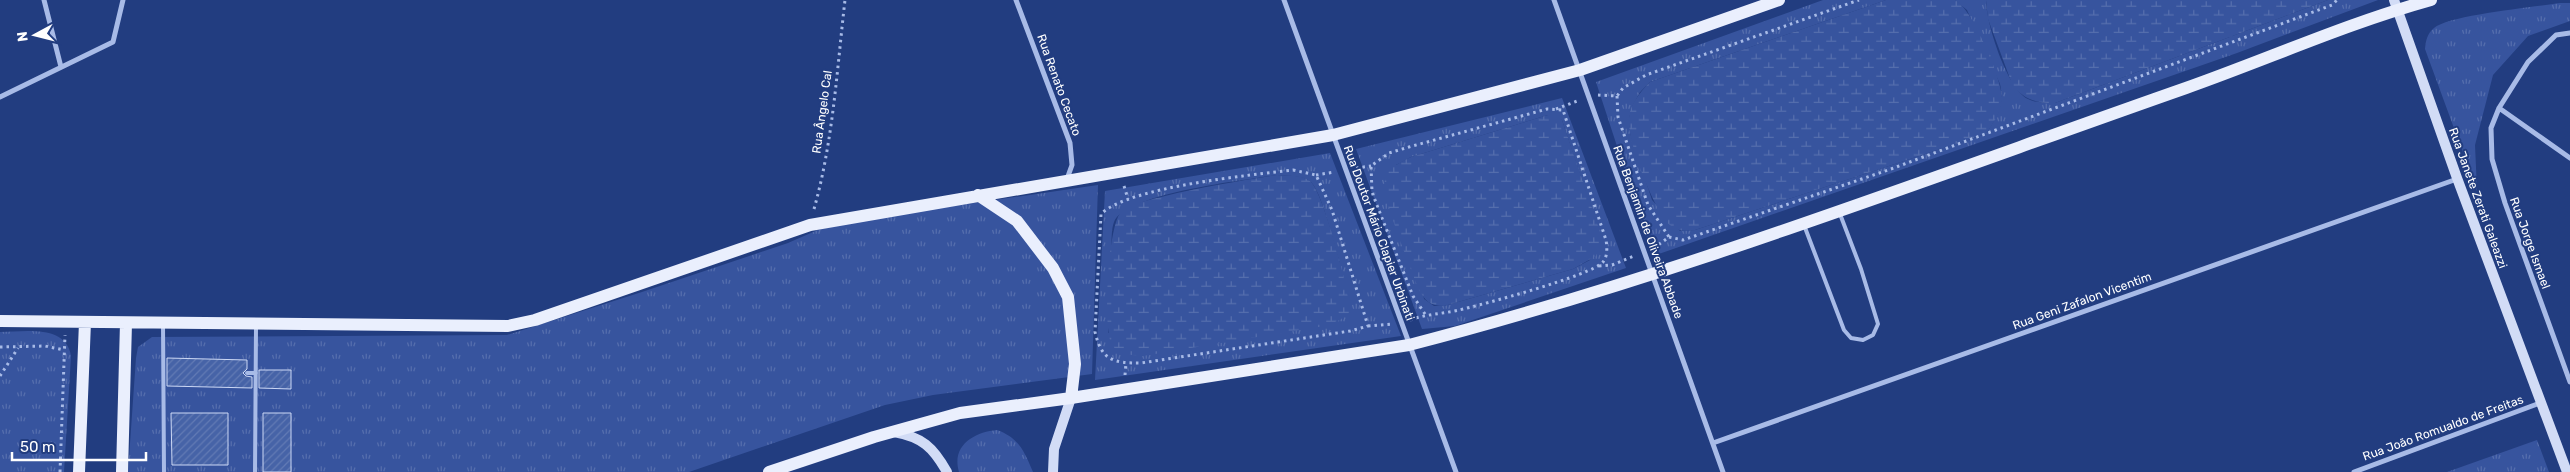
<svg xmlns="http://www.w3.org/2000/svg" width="2570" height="472" font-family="Rubik,sans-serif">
<defs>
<pattern id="grass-tufts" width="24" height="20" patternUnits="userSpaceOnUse" patternTransform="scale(1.25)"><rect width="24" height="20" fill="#37549e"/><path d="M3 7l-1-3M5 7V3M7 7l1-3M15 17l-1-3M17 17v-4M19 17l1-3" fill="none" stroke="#556ead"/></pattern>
<pattern id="wetland-marsh" width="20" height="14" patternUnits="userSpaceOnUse" patternTransform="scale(1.25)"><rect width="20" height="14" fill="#37549e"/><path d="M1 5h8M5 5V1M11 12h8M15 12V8" fill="none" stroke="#556ead"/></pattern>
<pattern id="building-hatch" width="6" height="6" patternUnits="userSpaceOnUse" patternTransform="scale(1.25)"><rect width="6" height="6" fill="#4663a7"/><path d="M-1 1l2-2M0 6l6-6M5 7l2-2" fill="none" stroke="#627ab4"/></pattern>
</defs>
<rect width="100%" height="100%" fill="#223d80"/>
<path fill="url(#grass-tufts)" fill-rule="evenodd" d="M1823,0h63l-236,82 -10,10 -7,13 -4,13 1,15 22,67 28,31 15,-1 291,-96c11,-18 19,-28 14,-50l-33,-74 -12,-10h31c0,23 21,89 42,99 7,4 19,3 27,4l273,-103h50l-141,53 -584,203 -57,-174z
M2560,3h10v18l-42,15 -35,39 -18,70 2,46 -52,-142c1,-9 2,-15 9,-21 15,-13 102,-21 126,-25z
M1562,98l64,170 -171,58 -33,3 -66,-180zM1548,115l14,5 37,112 -9,28 -17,9 -129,37h-10l-10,-7 -28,-134 15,-8z
M1330,153l71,183 -306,44 10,-189zM1277,175c10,1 26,0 34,7 11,11 23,63 29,81l-232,70c0,-28 1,-56 3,-84 1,-9 0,-19 3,-27 11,-29 133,-42 163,-47z
M1098,185l-6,189 -159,21 -48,10 -196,67h-561l8,-114 2,-11 14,-10 355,-2 135,-43 146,-49 32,-14 85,-16z
M0,332c25,0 66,-8 71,24l-7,116h-64z
M997,430c22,8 27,21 36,42h-74c-8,-27 16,-40 38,-42z
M2537,440l12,32h-102z"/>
<path fill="url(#wetland-marsh)" d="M1886,0c12,0 61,0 69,0 16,6 49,83 47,100 -1,13 -9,23 -16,34l-291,96c-10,1 -17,2 -25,-5 -16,-14 -44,-87 -41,-107 1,-14 12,-27 21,-36z
M1986,0h342l-273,103c-19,0 -31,-3 -43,-19l-24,-65z
M1548,115h7l7,5 38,112v14l-4,10 -23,13 -129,37c-14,0 -19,-5 -26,-18 -7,-20 -40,-97 -32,-113 5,-9 17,-14 25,-18z
M1277,175c10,1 26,-1 34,7 13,13 38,109 39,130l-10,8 -16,6 -181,30c-11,-1 -24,-1 -31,-11 -10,-16 -4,-124 10,-134 12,-9 28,-11 43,-15 37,-9 74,-15 112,-21z"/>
<path fill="url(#building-hatch)" stroke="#ccd8f5" d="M167,358l80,2v9l-4,4 3,3 6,1v11l-85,-2z
M259,370h32v19l-32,-1z
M171,413h57v52h-56z
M263,413h28v59h-28z"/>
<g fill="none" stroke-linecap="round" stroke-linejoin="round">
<path stroke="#a8bbe7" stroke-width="3" stroke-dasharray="2.5 4" stroke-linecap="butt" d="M1598,95l19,1 6,-8 23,-13 213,-75
M1617,96l1,21 30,88 21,32 -15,11
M1556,109l24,-9
M1356,168l15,-2
M1293,170l23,5 16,35 36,116 -18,5 -209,32c-28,0 -39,-2 -46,-31l6,-118c27,-27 150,-39 192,-44z
M1316,175l19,-3
M1124,186l4,13
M814,209c19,-67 23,-140 31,-209
M1669,237l14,3 208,-71 441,-164 5,-5
M1599,266l13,-1 22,-9
M1410,320c16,-6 32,-6 49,-10 22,-5 134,-35 144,-48 5,-6 4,-16 3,-22l-43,-130 -16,-1 -138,38 -20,6 -18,13 1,26 6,16 35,88 12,18
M1368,326l24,-2
M0,347l45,-1 19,4
M1125,375l1,-12
M0,376l18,-28
M60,472l5,-137"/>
<path stroke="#a8bbe7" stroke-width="4" d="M1804,225l40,105 7,8 12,2 10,-5 5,-11 -17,-55 -21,-55
M163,324l1,148
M247,373h9
M255,472l1,-145"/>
<path stroke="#a8bbe7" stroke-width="5" d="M44,0l17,67
M1016,0l54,143 2,22 -5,14
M1284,0l172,472
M1554,0l169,472
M2570,33l-14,2 -28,27 -29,46 -8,20 1,31 13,44 65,179
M0,97l113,-55 10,-42
M2499,108l71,50
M1713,443l744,-264
M2354,472l186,-69"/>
<path stroke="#d2dcf6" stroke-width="10" d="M2394,0l63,178 110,294
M894,432c28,5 39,15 53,40
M1053,472l1,-23 17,-51"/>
<path stroke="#eaeffd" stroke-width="12" d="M978,195l39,26 36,47 15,29 7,67 -4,34
M0,321l508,5 27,-6 275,-95 523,-90 247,-65 199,-70
M79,472l6,-150
M122,472l4,-149
M769,472l105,-35 86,-24 111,-15 338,-53c264,-68 520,-167 777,-257 82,-29 162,-65 245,-88"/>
</g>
<g text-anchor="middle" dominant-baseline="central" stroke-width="4" stroke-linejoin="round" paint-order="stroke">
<g font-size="12" fill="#fff" stroke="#223d80">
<text transform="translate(1059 85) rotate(70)">Rua Renato Cecato</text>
<text transform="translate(822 112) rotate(-82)">Rua Ângelo Cal</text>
<text transform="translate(2478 198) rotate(70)">Rua Janete Zerati Galeazzi</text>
<text transform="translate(1648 232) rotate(70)">Rua Benjamin de Oliveira Abbade</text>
<text transform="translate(1379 233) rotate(70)">Rua Doutor Mário Clapier Urbinati</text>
<text transform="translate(2530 243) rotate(70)">Rua Jorge Ismael</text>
<text transform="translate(2082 301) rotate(-20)">Rua Geni Zafalon Vicentim</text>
<text transform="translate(2443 428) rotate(-20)">Rua João Romualdo de Freitas</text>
</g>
</g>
<g transform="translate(35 35) rotate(263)" stroke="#223d80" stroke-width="4" paint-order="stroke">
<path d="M0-4L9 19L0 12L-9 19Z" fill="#ffffff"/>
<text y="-8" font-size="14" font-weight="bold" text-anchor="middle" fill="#ffffff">N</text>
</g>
<path d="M12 452v8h134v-8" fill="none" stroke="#ffffff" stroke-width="2.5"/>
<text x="20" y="452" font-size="15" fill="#ffffff" stroke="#223d80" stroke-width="4" paint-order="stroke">50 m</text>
</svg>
